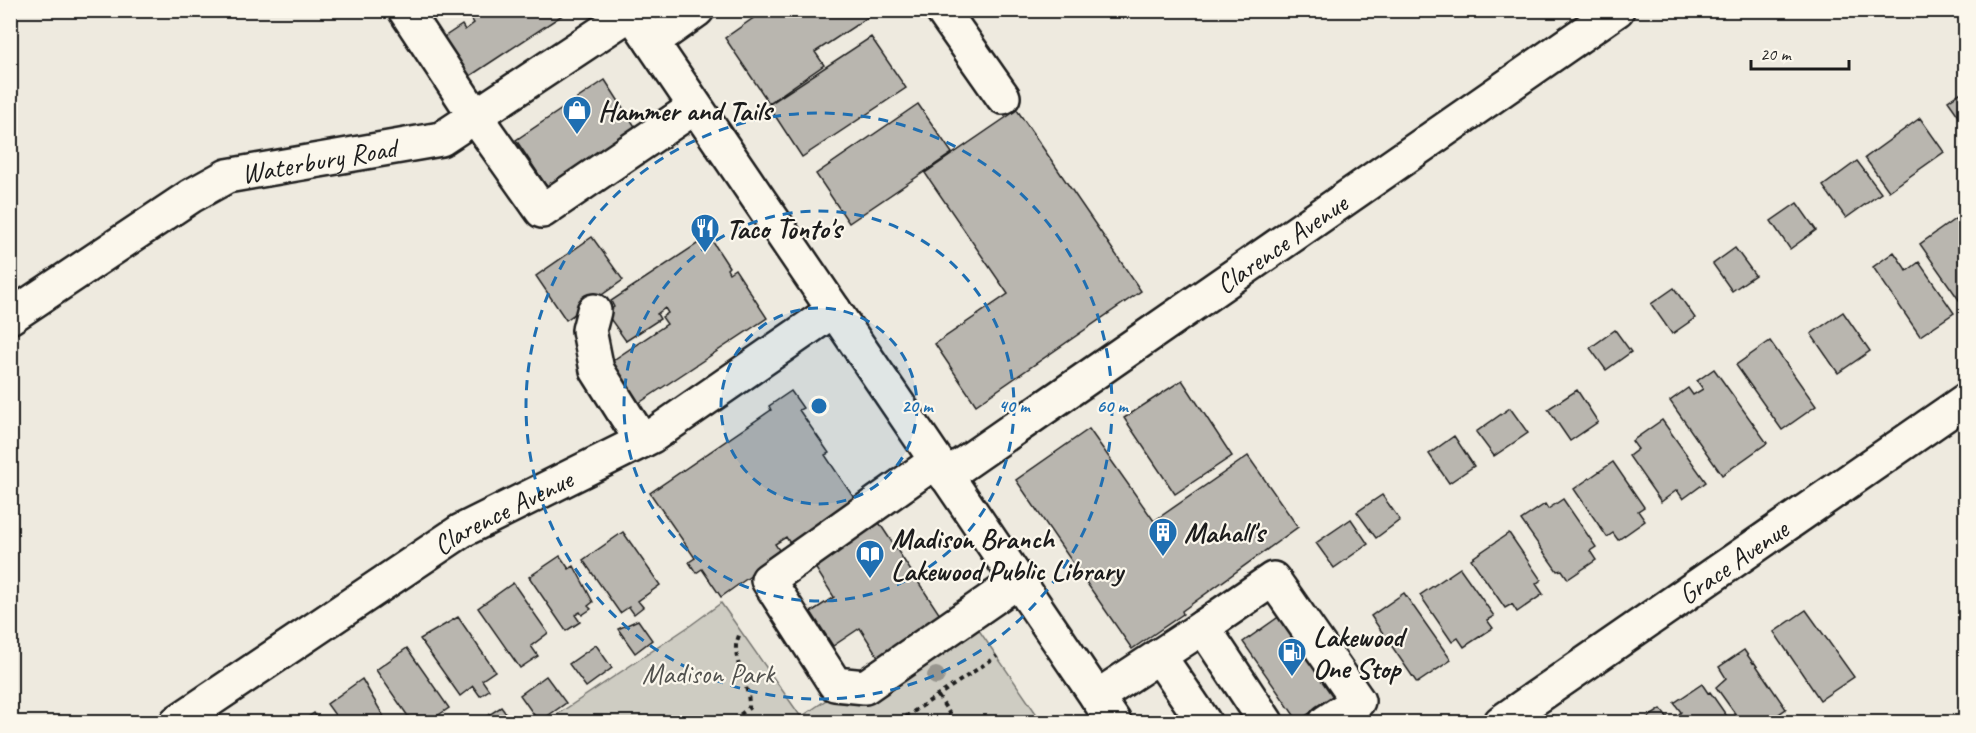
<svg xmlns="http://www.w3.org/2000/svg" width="1976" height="733" font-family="Caveat,sans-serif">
<rect width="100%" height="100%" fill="#eeeadf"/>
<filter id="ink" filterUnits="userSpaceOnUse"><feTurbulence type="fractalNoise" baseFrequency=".0167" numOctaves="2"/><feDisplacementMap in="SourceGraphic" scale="12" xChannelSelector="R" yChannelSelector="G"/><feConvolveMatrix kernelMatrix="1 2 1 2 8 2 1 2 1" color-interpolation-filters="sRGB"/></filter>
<g filter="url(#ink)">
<path fill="#ceccc2" stroke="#75746f" stroke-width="1.5" d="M721,603l80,114 162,-110 79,115h-496l145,-97z"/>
<path fill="#b9b6af" stroke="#1c1c1c" stroke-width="1.5" d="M453,10h108l3,4 -100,66 -26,-39 24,-16 3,5 9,-7 -7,-11 -9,6z
M765,10h106l2,4 -58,38 9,13 -55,38 -44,-65z
M871,37l35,51 -104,69 -34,-52z
M605,80l33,51 -89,59 -33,-50z
M1966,89v36h-1l-17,-24z
M918,104l34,49 -103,70 -33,-49z
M1017,110l124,181 -165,114 -41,-61 73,-50 -83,-121z
M1920,118l24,34 -55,39 -24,-33z
M1857,161l24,32 -35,25 -23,-32z
M1797,203l19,27 -26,19 -19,-28z
M1955,219l11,15v72l-2,1 -44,-63z
M709,236l20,31 -2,2 2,4 6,-4 32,49 -140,93 -24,-44 64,-43 -5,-7 6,-4 -3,-5 -8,6 3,5 -34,22 -20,-28 8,-6 -3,-6z
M592,237l31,43 -57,40 -30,-44z
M1735,248l20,27 -23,16 -19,-27z
M1894,252l13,19 12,-9 35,51 -34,23 -47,-69z
M1674,288l21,30 -23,16 -21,-30z
M1843,312l27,39 -32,22 -27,-39z
M1615,330l16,22 -25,18 -16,-22z
M1770,341l46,65 -34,24 -46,-65z
M1714,369l53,74 -45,32 -52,-74 18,-13 5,7 10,-6 -6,-8z
M1182,380l50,76 -57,38 -51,-76z
M1577,390l21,32 -28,19 -22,-32z
M791,391l12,17 -4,2 30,43 -4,2 31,46 -65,44 -5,-8 -11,7 6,9 -22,17 -38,27 -19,-28 -6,4 -7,-11 6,-4 -45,-65 121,-83 -2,-4z
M1510,408l18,25 -34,23 -18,-24z
M1662,420l44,62 -23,17 -6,-9 -16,12 -32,-46 9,-7 -6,-8z
M1089,429l65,92 94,-65 50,71 -116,84 1,3 -51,35 -116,-169z
M1454,436l20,30 -25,17 -20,-29z
M1613,462l31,45 -6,4 7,10 -27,19 -5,-7 -6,4 -33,-48z
M1382,495l18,25 -24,18 -19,-26z
M1563,499l33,48 -6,4 6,9 -28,19 -6,-9 -5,1 -36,-51 24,-16 3,5z
M1351,519l17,25 -34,24 -18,-25z
M878,521l66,100 -62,42 -22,-35 -27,18 -22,-34 23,-15 -21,-33z
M623,532l37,53 -22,16 5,6 -9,7 -5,-7 -9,6 -37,-53z
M1509,533l32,47 -5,4 7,10 -26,18 -5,-8 -7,4 -34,-49z
M560,556l9,13 5,-3 19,36 -5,4 3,3 -9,6 -2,-3 -5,3 5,7 -14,9 -37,-54z
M1460,568l34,48 -7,4 6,8 -29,19 -6,-9 -6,4 -32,-47z
M513,583l35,50 -17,13 7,10 -18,12 -42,-60z
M1404,593l47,67 -34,23 -46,-67z
M1806,610l48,67 -34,23 -46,-68z
M1287,611l56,79 -45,31 -55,-79z
M458,617l37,54 -13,9 7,10 -9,6 -7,-10 -13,10 -40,-57z
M638,620l14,20 -17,13 -17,-24z
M596,645l16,23 -26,19 -17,-23z
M407,648l42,60 -21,14h-16l-36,-52z
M1744,650l9,13 1,-1 32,47 -19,13h-26l-25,-35 10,-9 -7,-11z
M546,676l20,27 -27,19 -19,-27z
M362,679l25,43h-47l-13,-18z
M1702,684l6,9 2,-1 21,30h-46l-6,-8 2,-2 -7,-9z
M501,707l11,15h-34z
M1661,709l10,13h-30z
M314,713l6,9h-19z"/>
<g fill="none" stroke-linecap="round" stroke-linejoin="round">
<g stroke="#1c1c1c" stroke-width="38">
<g id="minor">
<path d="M405,10l70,106 67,95 153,-104"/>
<path d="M942,10l61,87"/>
<path d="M652,42l45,-32"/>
<path d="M594,311l-5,19 8,40 45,71"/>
<path id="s1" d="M10,317l181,-121 36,-20 214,-37 190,-126"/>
<path d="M936,461l-168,119 67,104 30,3 153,-106"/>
<path id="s2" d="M946,476l671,-466"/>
<path d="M1203,627l70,-48 85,122 -32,21"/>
<path d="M1159,656l45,66"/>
<path d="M1097,697l106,-70 63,95"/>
<path id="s3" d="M177,722l284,-191 191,-95 182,-126"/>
<path id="s4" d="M1501,722l465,-322"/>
</g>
</g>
<g stroke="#1c1c1c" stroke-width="38">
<path id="major" d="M630,10l484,712"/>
</g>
<path stroke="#1c1c1c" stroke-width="4" stroke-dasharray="4.5 4.5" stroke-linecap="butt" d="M938,696l17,26
M733,720l16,-12c1,-22 -14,-42 -13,-62 0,-4 3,-9 4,-14
M898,722l99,-66"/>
<use href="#minor" stroke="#fbf7ec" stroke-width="33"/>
<use href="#major" stroke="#fbf7ec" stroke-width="33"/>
</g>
<circle fill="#98968f" cx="936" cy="676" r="9"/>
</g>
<circle cx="819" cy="406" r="98" fill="#1f6fb2" fill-opacity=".12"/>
<g fill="none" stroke="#1f6fb2" stroke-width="3" stroke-dasharray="10 8">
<circle cx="819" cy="406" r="98"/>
<circle cx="819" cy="406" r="195"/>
<circle cx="819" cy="406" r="293"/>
</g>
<defs>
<g id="shop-pin" transform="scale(1.5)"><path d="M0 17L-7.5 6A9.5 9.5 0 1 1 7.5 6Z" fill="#1f6fb2" stroke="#fbf7ec"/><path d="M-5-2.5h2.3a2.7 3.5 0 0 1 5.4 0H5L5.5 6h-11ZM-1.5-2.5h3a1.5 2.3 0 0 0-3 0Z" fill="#fff"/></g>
<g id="restaurant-pin" transform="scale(1.5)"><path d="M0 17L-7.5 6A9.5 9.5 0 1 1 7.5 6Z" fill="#1f6fb2" stroke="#fbf7ec"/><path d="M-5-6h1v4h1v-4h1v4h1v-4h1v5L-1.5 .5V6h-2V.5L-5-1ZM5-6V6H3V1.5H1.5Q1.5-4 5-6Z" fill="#fff"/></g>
<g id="building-pin" transform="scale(1.5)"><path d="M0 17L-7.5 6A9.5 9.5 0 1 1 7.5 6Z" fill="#1f6fb2" stroke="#fbf7ec"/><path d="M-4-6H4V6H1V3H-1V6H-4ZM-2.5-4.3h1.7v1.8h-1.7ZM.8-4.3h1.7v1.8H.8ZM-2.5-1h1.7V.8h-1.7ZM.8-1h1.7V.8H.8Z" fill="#fff"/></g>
<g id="library-pin" transform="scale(1.5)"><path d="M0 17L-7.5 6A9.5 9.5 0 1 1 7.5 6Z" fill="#1f6fb2" stroke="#fbf7ec"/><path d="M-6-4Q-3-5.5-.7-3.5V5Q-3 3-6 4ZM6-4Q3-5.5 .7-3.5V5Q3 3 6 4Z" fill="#fff"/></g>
<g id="fuel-pin" transform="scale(1.5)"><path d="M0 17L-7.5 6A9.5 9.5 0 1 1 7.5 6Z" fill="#1f6fb2" stroke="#fbf7ec"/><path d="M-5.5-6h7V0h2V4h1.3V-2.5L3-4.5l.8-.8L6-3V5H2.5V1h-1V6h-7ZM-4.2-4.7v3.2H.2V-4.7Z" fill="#fff"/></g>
</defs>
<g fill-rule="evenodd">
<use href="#shop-pin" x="577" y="110"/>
<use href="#restaurant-pin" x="705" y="228"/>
<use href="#building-pin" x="1163" y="532"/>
<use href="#library-pin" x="870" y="554"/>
<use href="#fuel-pin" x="1292" y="652"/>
</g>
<g text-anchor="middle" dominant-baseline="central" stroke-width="4.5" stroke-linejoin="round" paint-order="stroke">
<g font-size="28" font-weight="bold" fill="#1c1c1c" stroke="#fbf7ec" text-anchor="start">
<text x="598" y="110">Hammer and Tails</text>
<text x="726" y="228">Taco Tonto's</text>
<text x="1184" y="532">Mahall's</text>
<text x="891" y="538">Madison Branch<tspan x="891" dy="32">Lakewood Public Library</tspan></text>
<text x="1313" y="636">Lakewood<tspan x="1313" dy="32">One Stop</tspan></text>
</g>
<g font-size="28" fill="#1c1c1c" stroke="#fbf7ec">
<text stroke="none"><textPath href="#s1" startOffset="352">Waterbury Road</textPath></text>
<text stroke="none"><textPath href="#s2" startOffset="408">Clarence Avenue</textPath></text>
<text stroke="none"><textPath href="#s3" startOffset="388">Clarence Avenue</textPath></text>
<text stroke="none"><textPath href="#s4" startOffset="282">Grace Avenue</textPath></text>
</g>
<g font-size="28" fill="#51514e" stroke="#fbf7ec">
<text x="708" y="673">Madison Park</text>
</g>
</g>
<circle cx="819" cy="406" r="9" fill="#1f6fb2" stroke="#fbf7ec" stroke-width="3"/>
<g font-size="18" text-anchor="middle" font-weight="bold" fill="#1f6fb2" stroke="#fbf7ec" stroke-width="4.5" stroke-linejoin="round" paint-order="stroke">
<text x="917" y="412">20 m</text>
<text x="1014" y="412">40 m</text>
<text x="1112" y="412">60 m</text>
</g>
<rect width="1976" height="733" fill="none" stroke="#fbf7ec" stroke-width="36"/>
<rect x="18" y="18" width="1940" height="697" fill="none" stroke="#1c1c1c" stroke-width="2" filter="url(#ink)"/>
<path d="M1751 60v9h98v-9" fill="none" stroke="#1c1c1c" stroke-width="3"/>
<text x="1760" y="60" font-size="18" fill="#1c1c1c" stroke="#fbf7ec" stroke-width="4.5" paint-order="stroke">20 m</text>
</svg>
